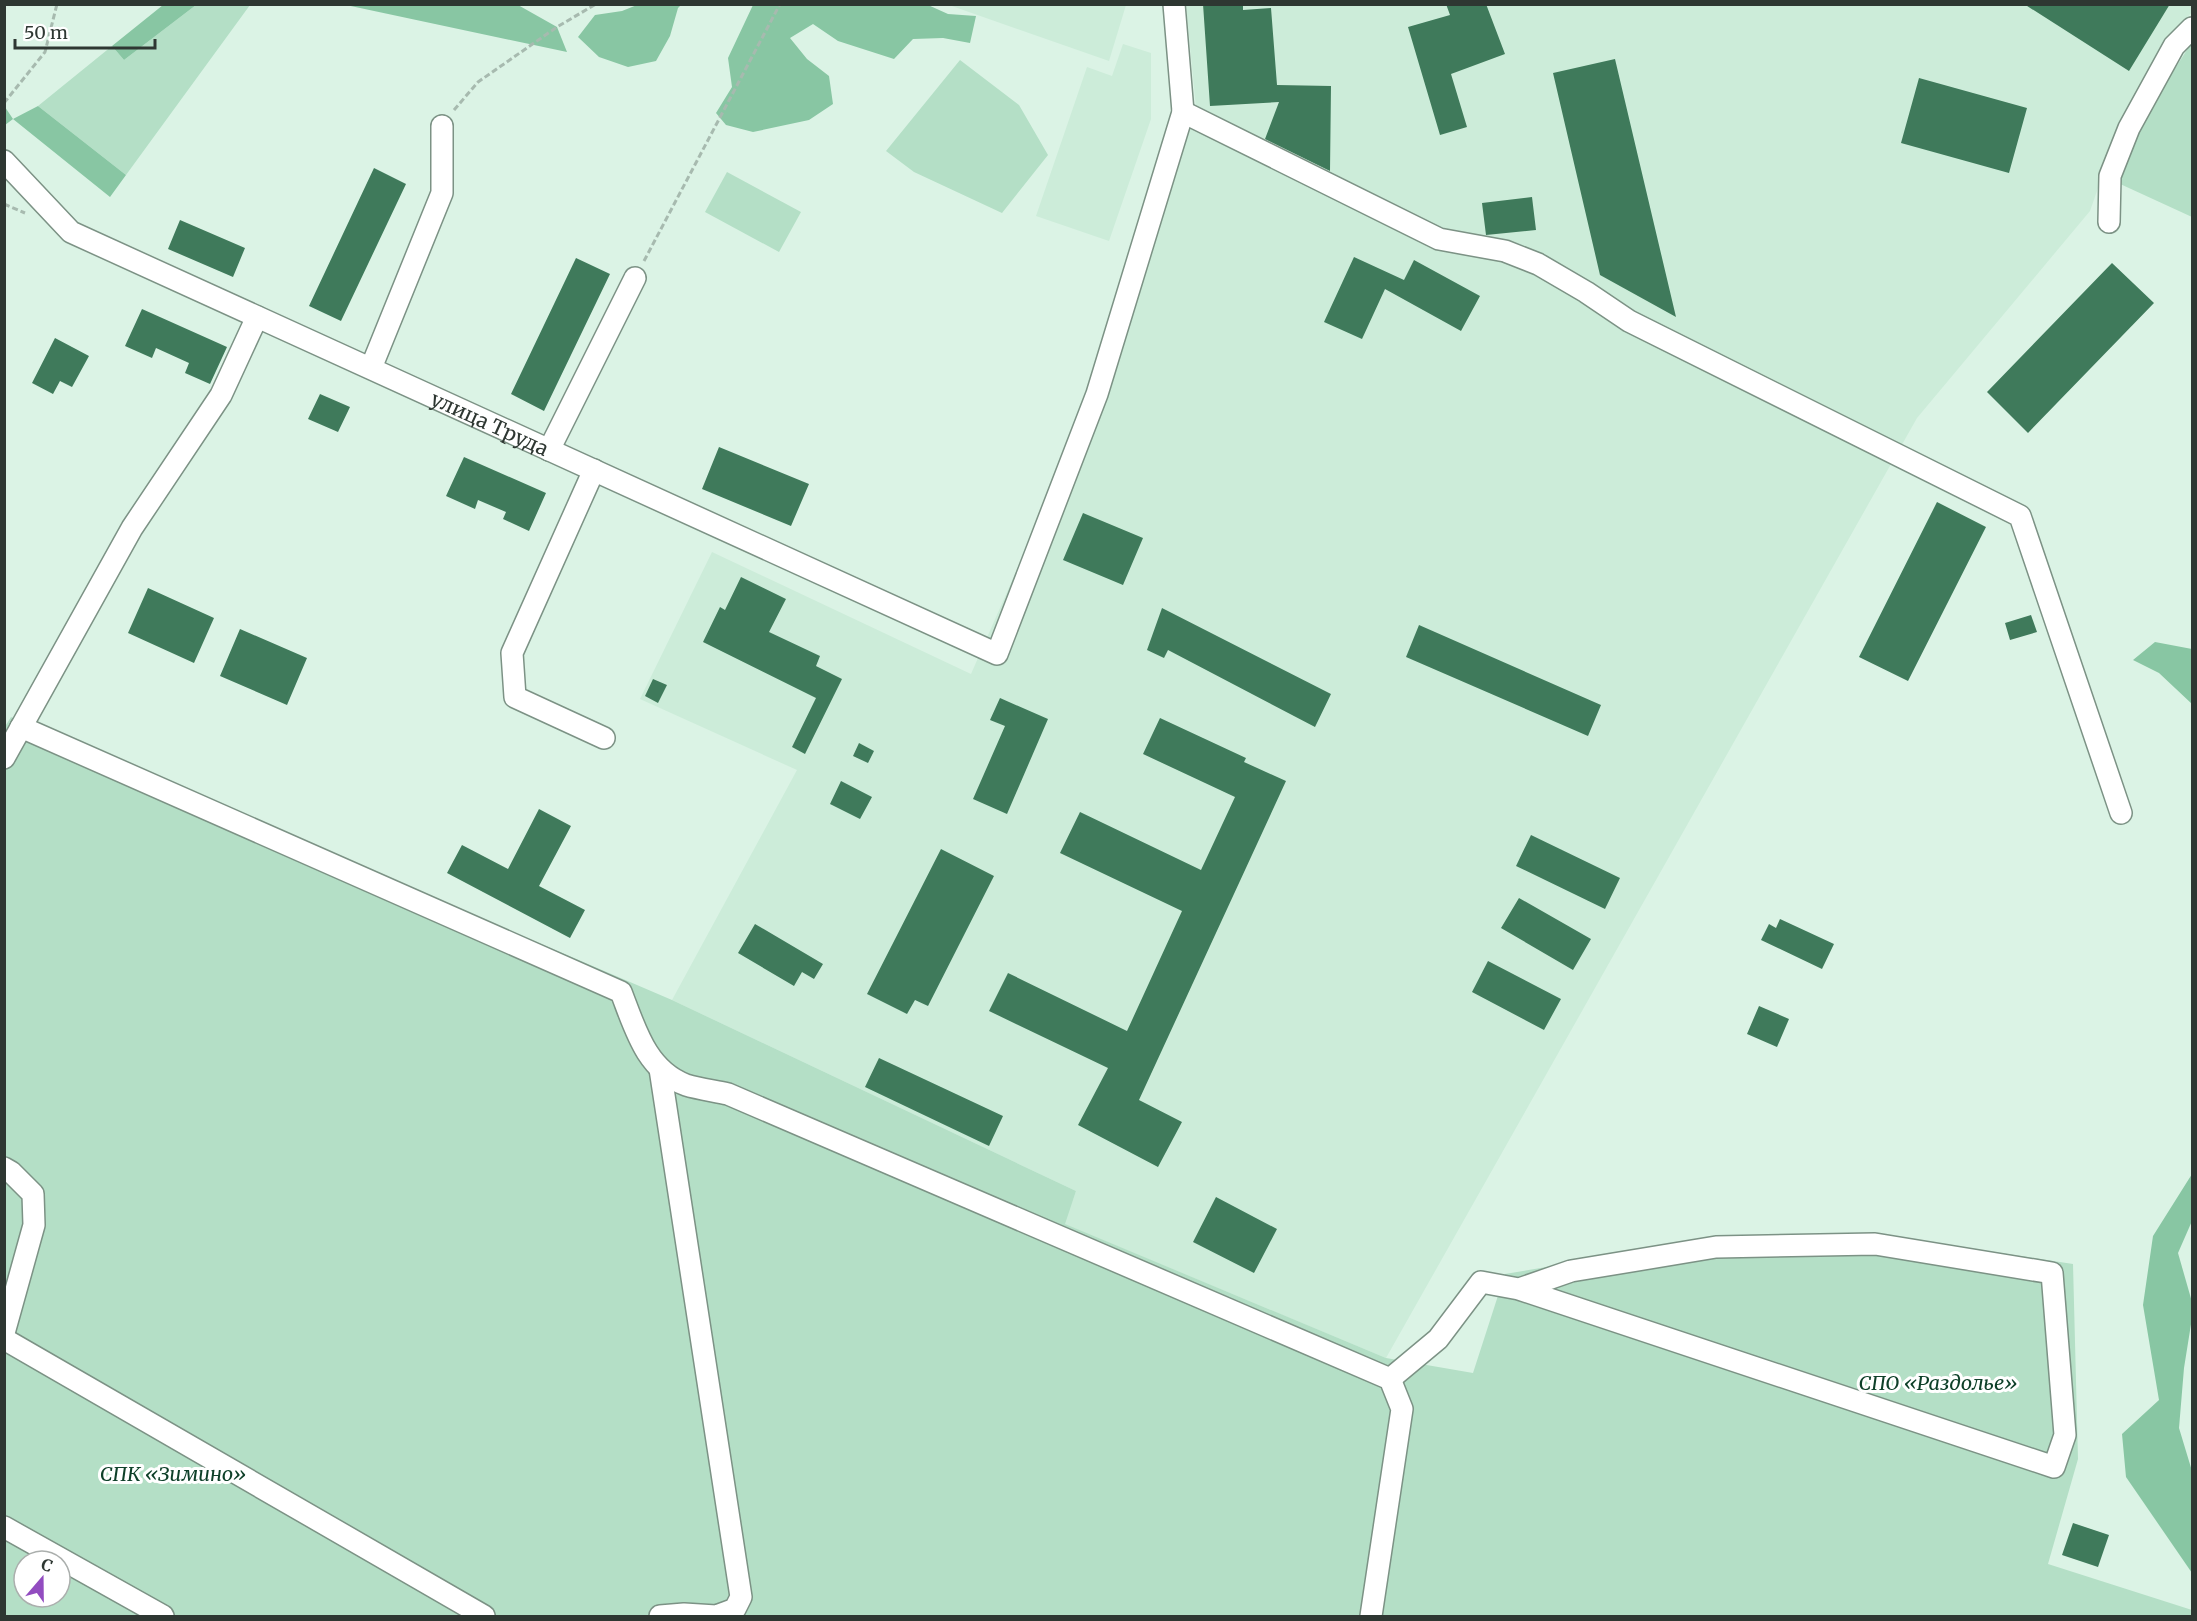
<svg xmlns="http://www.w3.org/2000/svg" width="2197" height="1621" font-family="Merriweather,serif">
<rect width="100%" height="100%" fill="#dbf3e5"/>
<path fill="#ccecd9" d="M949,5h177l-17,56z
M1186,5h1006v7l-22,24 -51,92 -29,83 -173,207 -531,940 -322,-134 12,-33 -404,-191 125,-230 -157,-71 72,-147 259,122 91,-207 81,-195 53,-164z
M1123,44l28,9v66l-42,122 -73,-25 51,-149 25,9z"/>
<path fill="#b4dfc6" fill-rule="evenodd" d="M196,5h54l-124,170 -88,-69 74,-60 12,14z
M2192,42v175l-74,-34 17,-52z
M960,60l59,45 29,50 -46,58 -88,-41 -28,-21z
M727,172l74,40 -22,40 -74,-40z
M11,717l661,283 404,191 -11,33 321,134 87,15 32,-99 211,-35 159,-5 198,30 5,195 -30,105 144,46v6h-2187l-1,-888zM24,1561h36v36h-36z"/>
<path fill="#88c6a3" d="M163,5h33l-72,55 -12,-14z
M346,5h172l39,22 10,25z
M637,5h44l-3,3 -8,28 -14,25 -28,6 -29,-10 -21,-20 17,-22 27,-4z
M753,5h175l20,9 28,2 -6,27 -27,-5 -30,1 -19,20 -56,-18 -25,-17 -23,14 17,21 22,17 4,28 -24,16 -56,12 -27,-7 -10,-12 16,-26 -4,-29z
M38,106l88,69 -16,22 -97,-78 -8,6v-18l8,12z
M2155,642l37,7v55l-33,-31 -26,-13z
M2192,1174v47l-14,32 14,49v16l-8,50 -5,60 13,43v102l-66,-96 -4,-43 37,-34 -16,-95 10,-69z"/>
<path fill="#3f7a5b" d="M1203,4h40v6l28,-2 6,77 54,1 -1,85 -65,-32 14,-37 -69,4z
M1446,4h40l19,50 -54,20 16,53 -27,8 -32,-108 42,-12z
M2024,4h146l-41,67z
M1615,59l61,258 -76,-42 -47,-202z
M1919,78l108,30 -18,65 -108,-30z
M374,168l32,16 -65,137 -32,-15z
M1532,197l4,33 -50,5 -4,-32z
M180,220l65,28 -12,29 -65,-28z
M1354,257l50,23 10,-20 66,36 -19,35 -76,-42 -23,50 -38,-17z
M576,258l34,16 -66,137 -33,-17z
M2112,263l42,40 -126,130 -41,-41z
M142,309l85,38 -17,37 -25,-11 4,-10 -33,-15 -4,10 -27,-12z
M55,338l34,18 -17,31 -12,-6 -7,13 -21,-11z
M320,394l30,13 -12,25 -30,-13z
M719,447l90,37 -18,42 -89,-37z
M464,457l82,36 -17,38 -26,-12 3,-7 -28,-12 -3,9 -29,-13z
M1937,502l49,25 -78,154 -49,-24z
M1083,513l60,25 -20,47 -60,-25z
M741,577l45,22 -17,33 51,24 -4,10 26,13 -37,75 -13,-7 24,-49 -113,-56 17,-35 5,3z
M148,588l66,30 -20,45 -66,-30z
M1162,608l169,86 -16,33 -147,-77 -4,8 -17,-8z
M2031,615l6,17 -27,8 -5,-17z
M1419,625l182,80 -13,31 -182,-79z
M240,629l67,29 -20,47 -67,-29z
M653,679l14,6 -9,18 -13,-7z
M1000,698l48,21 -41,95 -34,-15 32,-73 -15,-6z
M1160,718l86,40 -2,4 42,19 -147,319 43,22 -24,45 -80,-42 30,-57 -119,-57 19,-38 119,58 55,-120 -122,-58 20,-41 121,58 34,-73 -92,-43z
M859,743l15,8 -6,12 -15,-7z
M841,781l31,16 -12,22 -30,-15z
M539,809l32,17 -32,60 46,24 -15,28 -123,-65 15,-28 46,24z
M1531,835l89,43 -15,31 -89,-43z
M941,849l53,27 -66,130 -13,-6 -8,14 -40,-20z
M1519,898l72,41 -18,31 -72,-42z
M1780,919l54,25 -12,25 -61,-29 8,-16 7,4z
M755,924l68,40 -9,15 -12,-7 -8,14 -56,-33z
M1488,961l73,38 -17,31 -72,-38z
M1759,1006l30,13 -12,28 -30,-13z
M879,1058l124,58 -14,30 -124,-59z
M1216,1197l61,32 -23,44 -61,-31z
M2073,1523l36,12 -11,32 -36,-12z"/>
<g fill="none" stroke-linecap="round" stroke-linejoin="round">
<g stroke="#7c9285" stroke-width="24">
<g id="minor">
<path d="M1183,112l256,127 66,12 33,13 48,28 43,29 391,195 101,297"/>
<path id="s1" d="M4,161l67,71 926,422 100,-260 86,-282 -9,-108"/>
<path d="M2109,222l1,-46 19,-48 45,-82 18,-18"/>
<path d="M371,368l71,-175v-67"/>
<path d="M549,450l86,-172"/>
<path d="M594,470l-82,183 3,44 89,41"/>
<path d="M21,727l600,265c14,36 25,78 65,93 13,4 29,6 42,9l662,285 12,30 -31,207"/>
<path d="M4,758l128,-230 89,-133 36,-78"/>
<path d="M660,1069l81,528 -6,12 -19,7 -32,-2 -24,2"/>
<path d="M4,1168l7,4 22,22 1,31 -30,108"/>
<path d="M4,1339l480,277"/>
<path d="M1390,1379l48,-40 43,-57 38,7 535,178 11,-32 -13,-162 -177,-29 -159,3 -145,24 -52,18"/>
<path d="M4,1527l159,89"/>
</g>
</g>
<path stroke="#a7baaf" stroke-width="3" stroke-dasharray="6 3" stroke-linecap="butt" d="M4,103l41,-51 12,-48
M454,110l24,-28 79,-55 39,-23
M4,204l21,9
M644,261l136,-257"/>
<use href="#minor" stroke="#fff" stroke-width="21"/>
</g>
<g text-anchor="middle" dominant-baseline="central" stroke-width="6" stroke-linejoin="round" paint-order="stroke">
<g font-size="20" fill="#2e3732" stroke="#fff">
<text stroke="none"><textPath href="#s1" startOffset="558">улица Труда</textPath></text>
</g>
<g font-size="20" font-style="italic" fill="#0e4029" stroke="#fff">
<text x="1938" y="1382">СПО «Раздолье»</text>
<text x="173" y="1473">СПК «Зимино»</text>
</g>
</g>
<rect width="2197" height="1621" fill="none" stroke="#2e3732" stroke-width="12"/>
<g transform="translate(42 1579) rotate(20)"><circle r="28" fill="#ffffff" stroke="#abafad" stroke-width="1.5"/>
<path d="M0-4.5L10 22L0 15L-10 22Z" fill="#924cc0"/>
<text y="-9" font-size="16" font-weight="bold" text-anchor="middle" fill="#2e3732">С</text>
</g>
<path d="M15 39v9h140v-9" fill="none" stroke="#2e3732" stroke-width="3"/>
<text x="24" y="39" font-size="18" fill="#2e3732" stroke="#ffffff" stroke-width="4.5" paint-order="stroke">50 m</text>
</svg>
